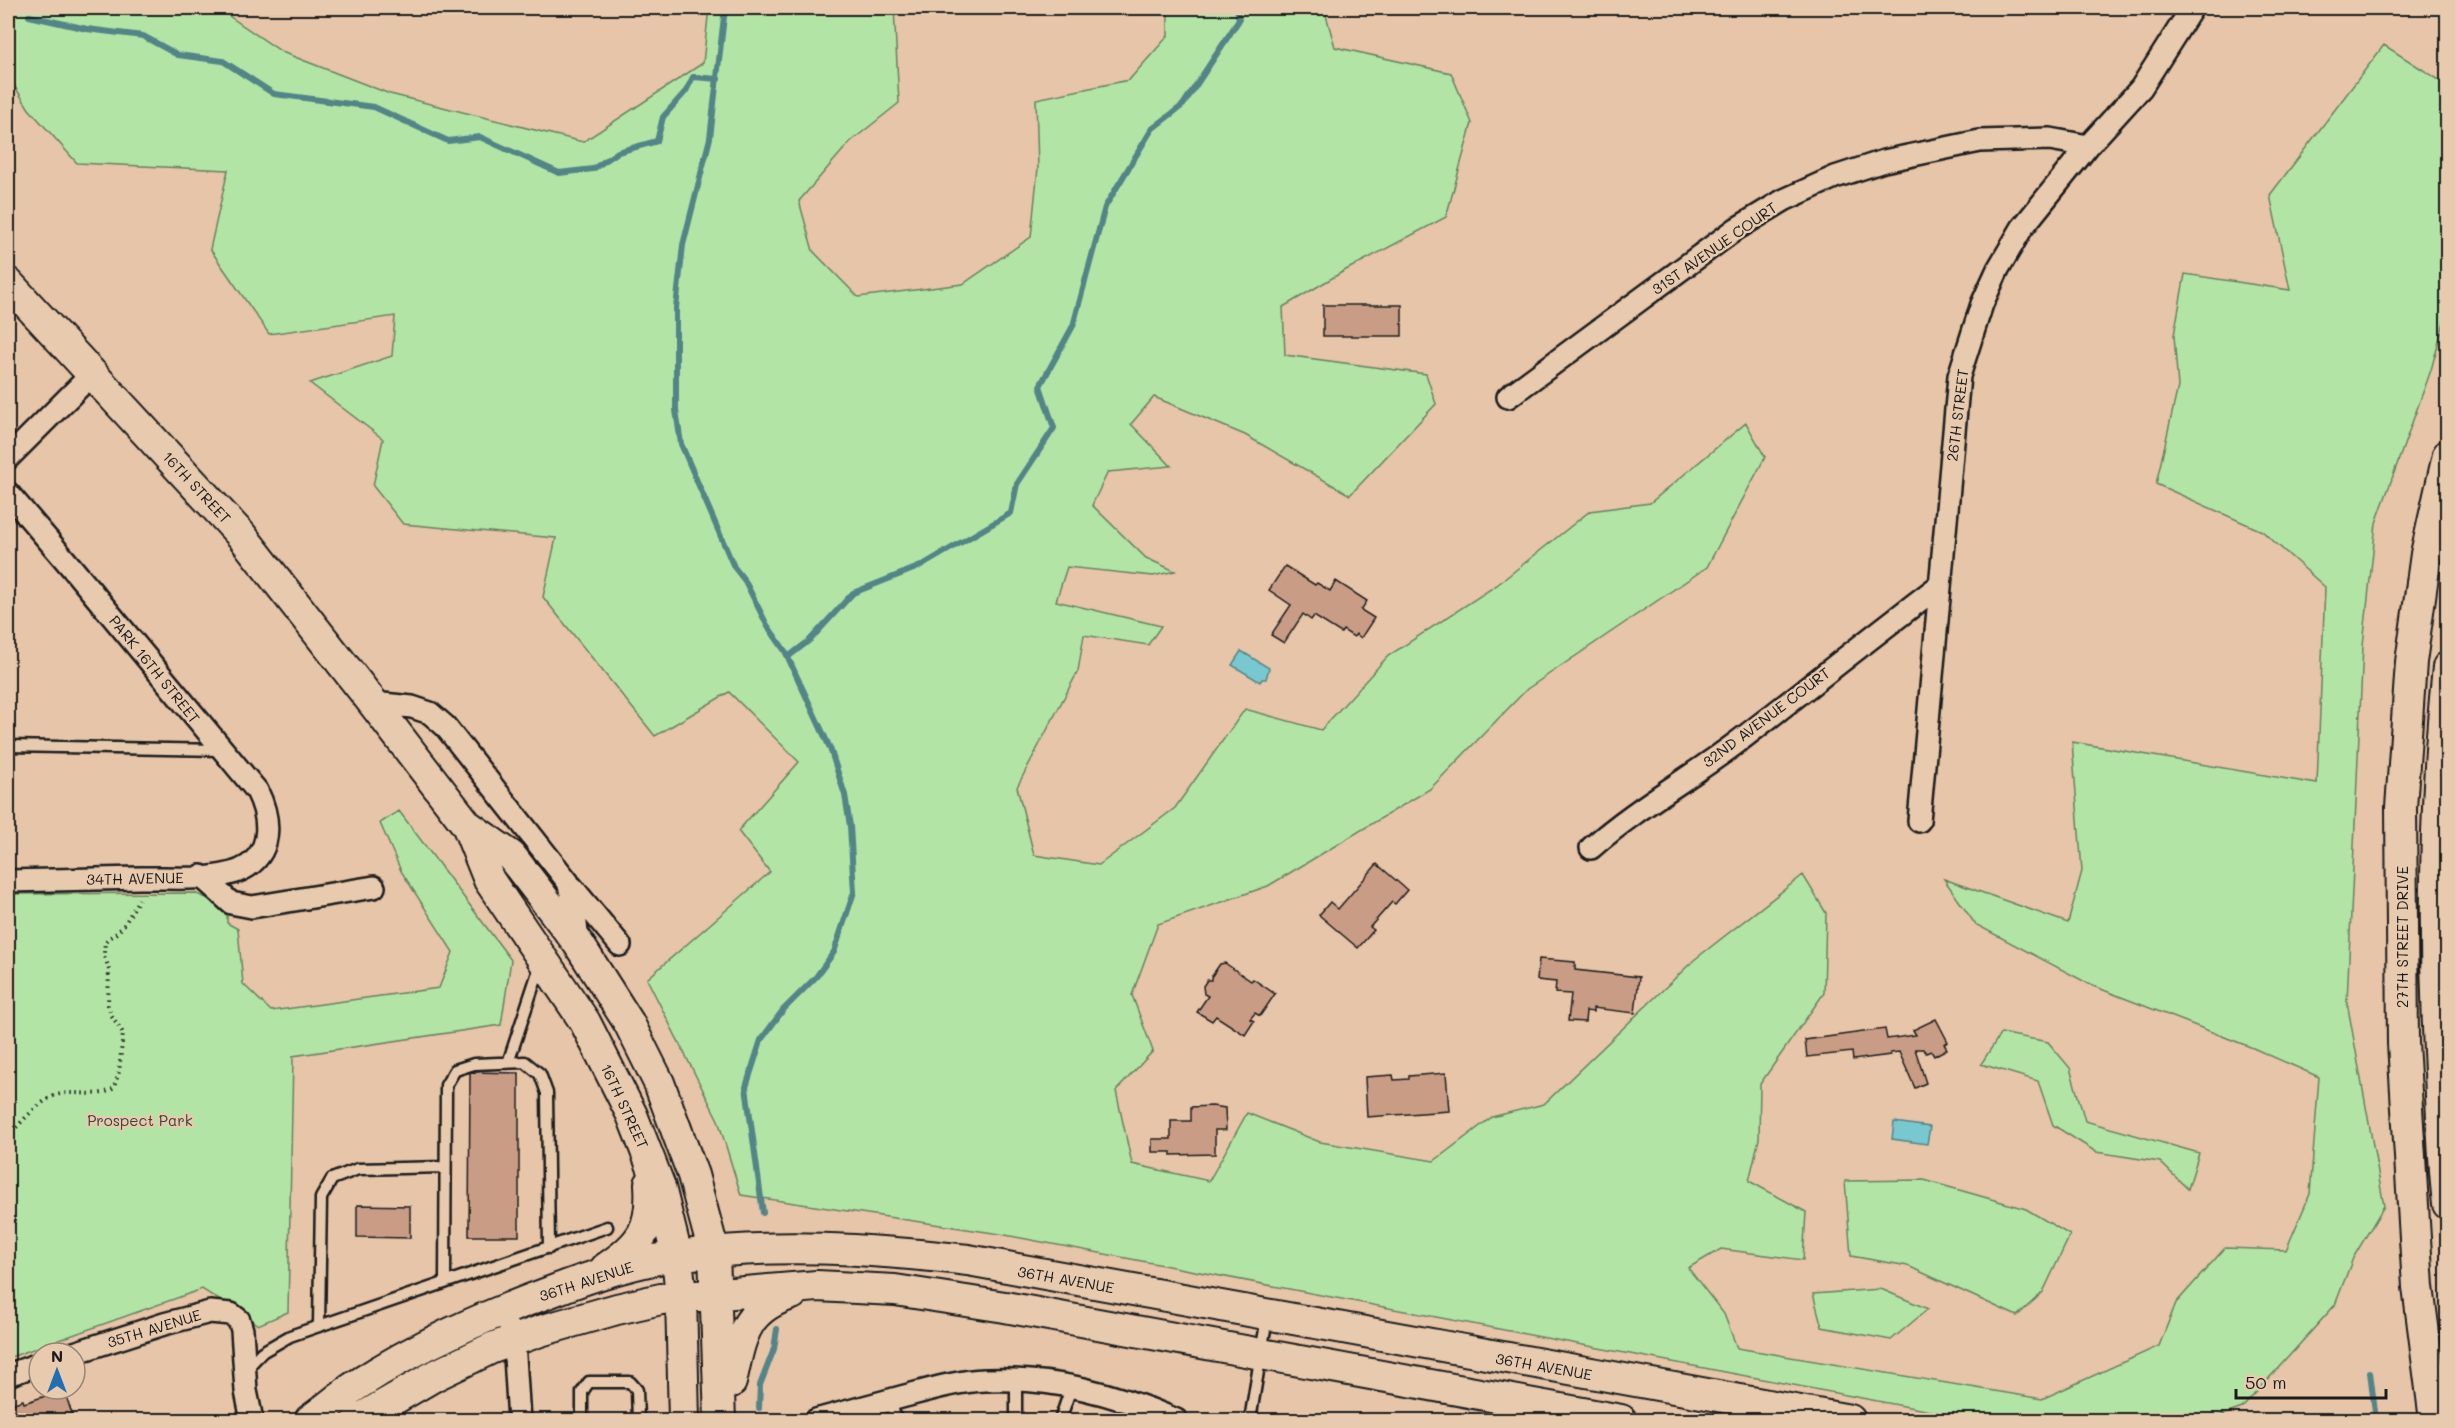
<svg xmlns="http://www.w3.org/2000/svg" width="2455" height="1428" font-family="Mali,sans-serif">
<rect width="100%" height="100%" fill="#e7c5a9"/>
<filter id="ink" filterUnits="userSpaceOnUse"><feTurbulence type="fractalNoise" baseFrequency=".0167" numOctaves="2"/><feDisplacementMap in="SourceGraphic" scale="12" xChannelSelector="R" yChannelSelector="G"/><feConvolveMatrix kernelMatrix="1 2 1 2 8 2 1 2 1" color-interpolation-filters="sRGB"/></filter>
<g filter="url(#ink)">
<path fill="#b2e5a5" stroke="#678060" stroke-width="1.5" d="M8,8h209l65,44 108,42 193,48 120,-79 6,-55h185l5,95 -49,39 -51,59 14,50 45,46 105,-13 68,-47 7,-69 -2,-69 93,-19 39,-44v-28h156l11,39 116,26 21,50 -26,94 -102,54 -61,36 2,48 141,19 10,30 -86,91 -105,-60 -91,-38 -23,27 40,42 -63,6 -16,33 54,53 29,13 -22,5 -86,-9 -11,34 105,25 -13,19 -64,-10 -6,36 -61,116 17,68 65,10 76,-57 70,-99 76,21 67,-74 109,-71 93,-74 60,-8 96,-80 19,34 -58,110 -180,122 -97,100 -162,97 -110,38 -26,71 21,56 -37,40 16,73 77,17 38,-68 73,29 114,19 58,-44 52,-13 150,-144 109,-85 23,38 -2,80 -64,91 -1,55 -10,42 57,31 -3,48 -82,-11 -33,19 36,46 13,34 305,51 117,-53 17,-43 49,-55 61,2 24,-56 9,-117 -66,-29 -160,-62 -118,-62 -31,-45 124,44 14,-52 -10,-129 245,42 8,-197 -63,-56 -106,-47 22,-97 -4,-52 11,-61 105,16 -20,-95 114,-150 63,40v226l-16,59 -55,153 -13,122 -16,357 37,204 -31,52 -18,47 -93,103 -33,12h-232l-977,-186 -259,-39 -23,-75 -71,-141 123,-107 -32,-41 61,-69 -70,-70 -74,44 -112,-139 13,-59 -153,-14 -30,-38 10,-47 -73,-56 82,-27 3,-40 -126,18 -59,-85 18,-79 -151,-7 -48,-54 -21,-33z
M399,811l112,149 -10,65 -208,31 -5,256 -30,13 -56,-36 -194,69v-464l186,-1 33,13v17l11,6 5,55 28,27 168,-23 14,-36 -52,-81 -21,-48z
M2001,1033l47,9 22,26 15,53 114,32 -11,36 -28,-27 -64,-10 -43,-27 -15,-44 -57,-17z
M1924,1180l102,29 44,26 -27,57 -26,24 -109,-50 -57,-10 -6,-75z
M1881,1289l47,20 -37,31 -69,-13 -9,-33z"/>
<path fill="#78c9cf" stroke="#538487" stroke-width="1.5" d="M1241,651l28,17 -3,11h-4l-2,3 -28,-17z
M1894,1122l36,5 -3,17 -35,-5z"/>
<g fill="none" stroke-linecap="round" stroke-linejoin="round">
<path stroke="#538487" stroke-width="6" d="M725,8l-15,130 -27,107 -7,63v102l5,34 53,123 11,14 22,44 18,26 45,97 15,47 5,31 4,66 -20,60 -18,25 -33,33 -22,30 -15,47 17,126
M29,16l58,13 56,7 35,19 45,6 51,33 100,13 74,34 32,-4 79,36 34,-4 25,-17 39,-11 6,-24 23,-26 7,-14 25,2
M788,657l22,-17 43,-47 68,-27 90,-53 6,-29 37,-56 -14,-42 33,-60 32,-119 47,-78 31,-24 56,-85 -2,-12
M2370,1372l6,48
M759,1408l1,-23 14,-36 3,-20"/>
</g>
<path fill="#c99d85" stroke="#1c1c1c" stroke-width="1.5" d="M1323,305h79v31h-79z
M1285,566l30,19 2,-2 13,8 6,-10 31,20 -6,9 13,8 -13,20 -5,-4 -2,3 -11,-7 -2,3 -27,-17 -3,4 -8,-6 -19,29 -13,-8 20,-30 -22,-15z
M1377,864l30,26 -12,14 -3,-2 -22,25 4,3 -16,18 -39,-33 11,-13 8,7z
M1539,959l36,3v8l64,7 -4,36 -42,-5v4l-7,-1 -1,11 -17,-1 3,-27 -16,-1 1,-11 -19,-2z
M1225,963l26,18 2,-2 22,15 -15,22 -5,-3 -5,6 4,2 -9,14 -29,-19 -4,5 -15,-9 11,-16 -4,-2 -1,-8 4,-6h4v-3l9,-13z
M1936,1019l12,23 -4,2 3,5 -13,7 -3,-5 -5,2 -3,-4h-8l11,34 -11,5 -16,-36 -9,1v2l-37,5 -1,-8 -45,5 -2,-17 80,-11 2,10 29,-4 -3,-5z
M470,1072l49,1v163h-50z
M1446,1073l3,38 -82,6 -2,-40 28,-2 1,5 15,-1v-3z
M1212,1106l13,2 1,22h-11v24l-44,1v-3h-19v-13h19v-18h20v-14z
M357,1205l53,1v32l-53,-1z
M64,1390l10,30h-66v-15l15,-5 1,3z"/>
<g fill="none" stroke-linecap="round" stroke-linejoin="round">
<g stroke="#1c1c1c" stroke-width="15">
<path id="lane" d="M8,746l213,4
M508,1063l33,-100
M445,1283l1,-198 9,-15 19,-6 51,-2 15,12 7,19 2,155
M319,1325l2,-127 11,-19 26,-10 87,-2
M245,1370l17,-18 28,-16 317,-109
M890,1400l6,20
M582,1420v-28l7,-10h41l7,8 1,30
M1016,1420v-40
M1060,1420l12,-35
M1128,1420l6,-16
M1250,1420l17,-103"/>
</g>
<g stroke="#1c1c1c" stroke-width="26">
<path id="street" d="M1508,397l228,-168 48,-29 51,-23 49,-16 96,-20 70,-2 38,7
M8,458l84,-84
M8,493l64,75 185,223c12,24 17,57 -9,75 -25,17 -78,11 -108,12 -44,1 -88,2 -132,3
M373,703l39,4 18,6 15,13 123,156 6,22 4,39
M1919,821l40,-445 23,-72 16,-35 24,-41 66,-82 53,-58 51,-80
M1591,848c45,-40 96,-68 144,-104 69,-53 136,-107 205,-159
M201,876l30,27 21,4 122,-20
M572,887l48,58
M510,1330l4,11 5,79
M74,1353l90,-29 46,-12 21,2 8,6 3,10 4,61 6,29
M8,1375l31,-11
M816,1420c30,-8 59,-16 89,-24 26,-7 53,-15 80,-16 68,-3 129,13 191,40"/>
</g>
<g stroke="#1c1c1c" stroke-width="34">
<path id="secondary" d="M8,283l234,253 131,167 94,122 22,55 96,142 47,93 28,72 17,69 4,41 3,123
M2448,667c-14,134 -15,270 -8,405 2,44 3,88 8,132
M467,825l44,31 67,87 51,80 30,60 34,92 21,78 6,167
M606,1268c36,-24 47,-40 44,-84
M731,1382c10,-44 12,-73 61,-88
M310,1420c16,-11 31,-25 47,-35 61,-40 126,-68 193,-93 41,-16 83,-30 127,-36 96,-14 194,-7 291,4l882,160
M358,1420l76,-44 58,-28 48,-17 77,-22 44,-10 156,-13 78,4 110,17 616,113
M2435,1420l-17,-133 -15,-244 -2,-235 10,-146 15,-108 22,-99"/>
</g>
<path stroke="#1c1c1c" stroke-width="4" stroke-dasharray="1.5 4.5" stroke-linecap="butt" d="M8,1136c13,-13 29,-33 46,-40 19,-8 44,4 60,-8l5,-16 4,-39 -13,-20 -2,-8 1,-35 -5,-17 1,-11 3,-4c16,-6 22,-25 31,-39"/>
<use href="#lane" stroke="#e8cbaf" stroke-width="10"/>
<use href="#street" stroke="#e8cbaf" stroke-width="21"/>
<use href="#secondary" stroke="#e8cbaf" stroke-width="30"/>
</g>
</g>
<g text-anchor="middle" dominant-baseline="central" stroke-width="4.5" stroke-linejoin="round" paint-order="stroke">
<g font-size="15" fill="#1c1c1c" stroke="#e8cbaf">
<text transform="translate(1714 248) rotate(-35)">31ST AVENUE COURT</text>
<text transform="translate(1957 415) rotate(-83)">26TH STREET</text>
<text transform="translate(197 487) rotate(47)">16TH STREET</text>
<text transform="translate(155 669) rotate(51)">PARK 16TH STREET</text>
<text transform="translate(1766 717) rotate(-37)">32ND AVENUE COURT</text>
<text transform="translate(135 878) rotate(-1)">34TH AVENUE</text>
<text transform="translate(2402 937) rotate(-90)">27TH STREET DRIVE</text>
<text transform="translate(625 1106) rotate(65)">16TH STREET</text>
<text transform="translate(1066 1279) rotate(10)">36TH AVENUE</text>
<text transform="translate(586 1281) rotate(-18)">36TH AVENUE</text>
<text transform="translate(154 1328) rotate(-17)">35TH AVENUE</text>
<text transform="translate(1544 1366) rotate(10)">36TH AVENUE</text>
</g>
<g font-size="15" fill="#3a4437" stroke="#e8cbaf">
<text x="140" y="1120">Prospect Park</text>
</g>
</g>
<rect width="2455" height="1428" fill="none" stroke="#e8cbaf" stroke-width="30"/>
<rect x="15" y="15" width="2425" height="1398" fill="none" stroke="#1c1c1c" stroke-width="2" filter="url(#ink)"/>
<g transform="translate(57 1371)"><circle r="28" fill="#e8cbaf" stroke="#968574" stroke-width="1.5"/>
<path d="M0-4.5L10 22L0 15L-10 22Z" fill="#1f6fb2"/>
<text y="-9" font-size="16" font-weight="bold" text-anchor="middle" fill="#1c1c1c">N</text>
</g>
<path d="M2236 1389v9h150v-9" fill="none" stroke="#1c1c1c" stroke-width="3"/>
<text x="2245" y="1389" font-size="18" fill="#1c1c1c" stroke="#e8cbaf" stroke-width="4.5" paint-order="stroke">50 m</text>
</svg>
